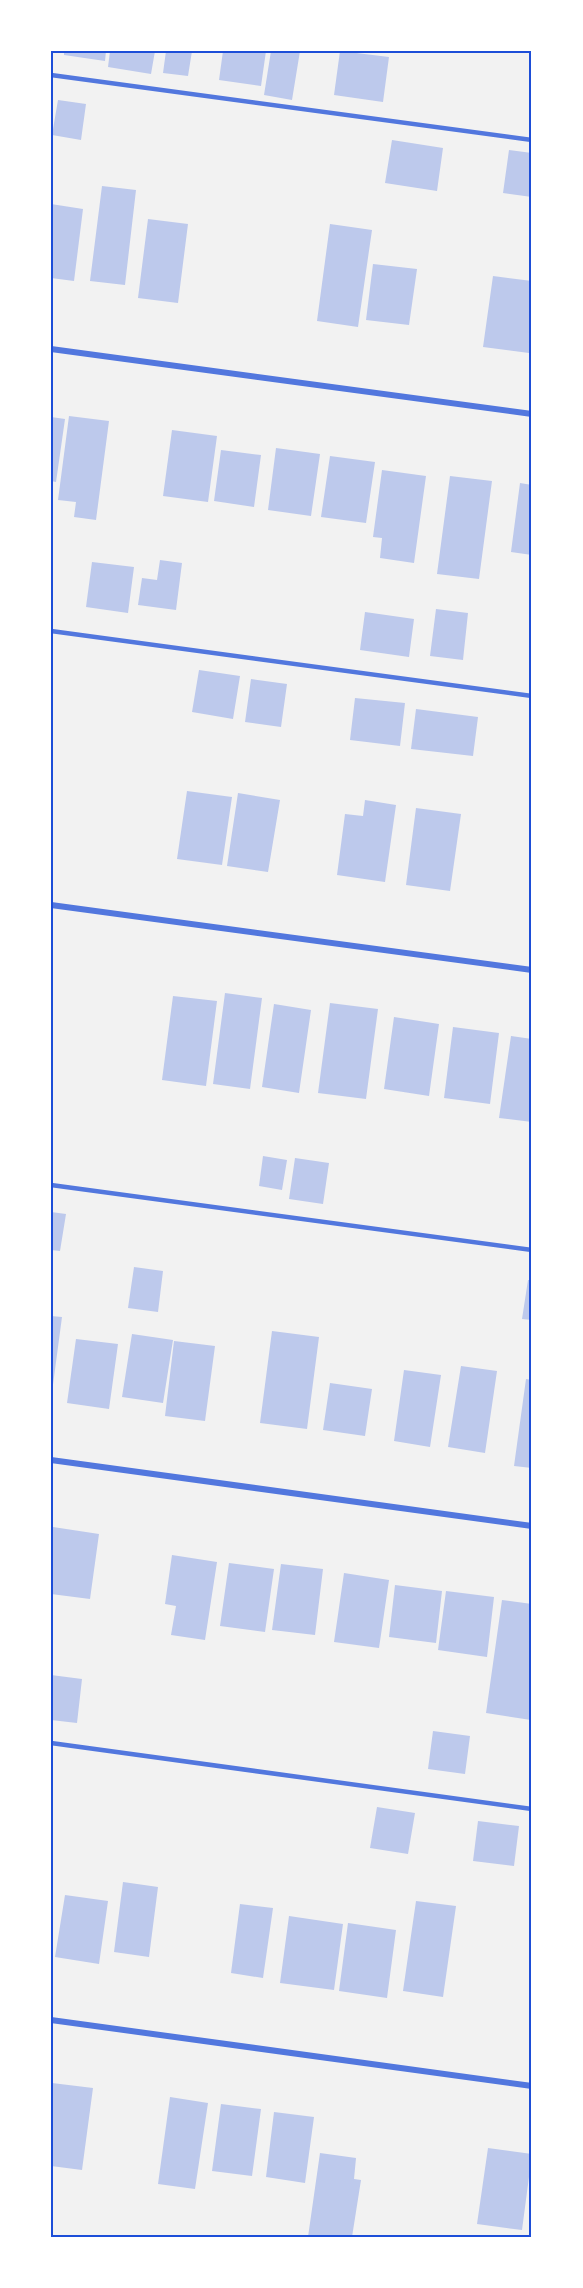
<svg xmlns="http://www.w3.org/2000/svg" width="583" height="2288" font-family="'Noto Sans',sans-serif">
<rect width="100%" height="100%" fill="#f2f2f2"/>
<path fill="#bdc9ec" d="M64,51h42l-1,10 -41,-6z
M110,51h45l-4,23 -43,-7z
M166,51h26l-4,25 -25,-3z
M223,51h43l-5,35 -42,-6z
M271,51h29l-8,49 -28,-5z
M340,51l49,6 -6,45 -49,-7z
M58,100l28,4 -5,36 -29,-5z
M392,140l51,8 -6,43 -52,-8z
M509,150l23,3v44l-29,-4z
M102,186l34,4 -11,95 -35,-4z
M51,204l32,5 -9,72 -23,-3z
M148,219l40,5 -10,79 -40,-5z
M330,224l42,6 -14,97 -41,-6z
M373,264l44,5 -8,56 -43,-5z
M493,276l39,5v49l-3,23 -46,-6z
M69,416l40,5 -13,99 -22,-3 2,-15 -18,-2z
M51,417l14,2 -9,63 -5,-1z
M172,430l45,6 -9,66 -45,-6z
M276,448l44,6 -9,62 -43,-6z
M221,450l40,5 -7,52 -40,-6z
M330,456l45,6 -9,61 -45,-6z
M382,470l44,6 -12,87 -34,-5 2,-20 -9,-1z
M450,476l42,5 -13,98 -42,-5z
M520,483l12,2v70l-21,-3z
M160,560l22,3 -6,47 -38,-5 4,-27 15,2z
M92,562l42,5 -6,46 -42,-6z
M436,609l32,4 -5,47 -33,-4z
M365,612l49,7 -5,38 -49,-7z
M199,670l41,6 -7,43 -41,-7z
M251,679l36,5 -6,43 -36,-5z
M355,698l50,5 -5,43 -50,-6z
M416,709l62,8 -5,39 -62,-7z
M187,791l45,6 -10,68 -45,-6z
M238,793l42,7 -12,72 -41,-6z
M365,800l31,5 -11,77 -48,-7 8,-61 18,2z
M416,808l45,6 -11,77 -44,-6z
M225,993l37,5 -12,91 -37,-5z
M173,996l44,5 -11,85 -44,-6z
M330,1003l48,6 -12,90 -48,-6z
M274,1004l37,6 -12,83 -37,-6z
M394,1017l45,7 -10,72 -45,-7z
M453,1027l46,6 -9,71 -46,-6z
M511,1036l21,3v83l-33,-4z
M263,1156l24,4 -5,30 -23,-4z
M295,1158l34,5 -6,41 -34,-5z
M51,1212l15,2 -6,37 -9,-1z
M134,1267l29,4 -5,41 -30,-4z
M528,1280h4v40l-10,-1z
M51,1316l11,1 -10,75 -1,-1z
M272,1331l47,6 -12,92 -47,-6z
M132,1334l41,6 -10,63 -41,-6z
M76,1339l42,5 -9,65 -42,-6z
M174,1341l41,5 -10,75 -40,-5z
M461,1366l36,5 -12,82 -37,-6z
M404,1370l37,5 -11,72 -36,-6z
M526,1379l6,1v88l-18,-2z
M330,1383l42,6 -7,47 -42,-6z
M53,1527l46,7 -9,65 -39,-5z
M172,1555l45,7 -12,78 -34,-5 5,-29 -11,-2z
M229,1563l45,6 -9,63 -45,-6z
M281,1564l42,5 -8,66 -43,-5z
M344,1573l45,7 -10,68 -45,-6z
M395,1585l47,6 -6,52 -47,-6z
M446,1591l48,6 -7,60 -49,-7z
M502,1600l30,4 -1,116 -45,-7z
M51,1675l31,4 -5,44 -26,-3z
M433,1731l37,5 -5,38 -37,-5z
M377,1807l38,6 -7,41 -38,-6z
M478,1821l41,5 -5,40 -41,-5z
M123,1882l35,5 -9,70 -35,-5z
M65,1895l43,6 -9,63 -44,-7z
M416,1901l40,5 -13,91 -40,-6z
M240,1904l33,4 -10,70 -32,-5z
M289,1916l54,8 -9,66 -54,-7z
M348,1923l48,7 -9,68 -48,-7z
M52,2083l41,5 -11,82 -31,-4z
M170,2097l38,6 -13,86 -37,-5z
M221,2104l40,5 -9,67 -40,-5z
M274,2112l40,5 -9,66 -39,-6z
M488,2148l44,6 -10,76 -45,-6z
M320,2153l36,5 -2,21 7,1 -9,57h-44z"/>
<g fill="none" stroke-linecap="round" stroke-linejoin="round">
<path stroke="#5277de" stroke-width="4.5" d="M51,75l481,65
M51,631l481,65
M51,1185l481,65
M51,1743l481,66"/>
<path stroke="#5277de" stroke-width="6" d="M51,349l481,65
M51,905l481,65
M51,1460l481,66
M51,2020l481,66"/>
</g>
<rect width="583" height="2288" fill="none" stroke="#ffffff" stroke-width="105"/>
<rect x="52" y="52" width="478" height="2184" fill="none" stroke="#1d4ed8" stroke-width="2"/>
</svg>
